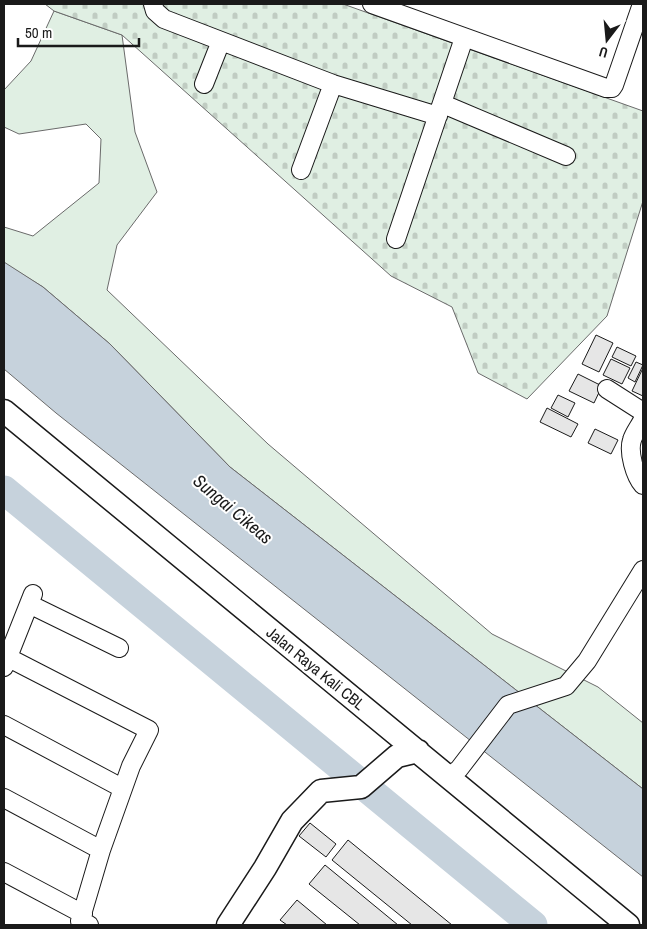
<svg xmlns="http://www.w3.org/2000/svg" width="647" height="929" font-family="'Archivo Narrow',sans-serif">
<defs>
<pattern id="cemetery-stones" width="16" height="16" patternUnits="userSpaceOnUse" patternTransform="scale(1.25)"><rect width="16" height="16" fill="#e0efe3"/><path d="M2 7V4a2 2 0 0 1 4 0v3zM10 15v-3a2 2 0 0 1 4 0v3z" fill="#c0ccc2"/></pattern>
</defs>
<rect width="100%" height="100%" fill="#fff"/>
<path fill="#e0efe3" stroke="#6a6a6a" d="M54,11l68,24 13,97 22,60 -40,53 -10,45 161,154 224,190 106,53 45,36v66l-413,-322 -120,-123 -67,-57 -39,-24v-36l29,9 66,-53 2,-44 -15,-15 -67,10 -15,-7v-37l27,-29z"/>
<path fill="url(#cemetery-stones)" stroke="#6a6a6a" d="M45,4h298l300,107v90l-36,115 -80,83 -49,-26 -26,-66 -61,-31 -269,-241 -68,-24z"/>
<path fill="#c6d2dc" stroke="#6a6a6a" d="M4,262l39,25 67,57 120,123 413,322v88l-587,-464 -52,-44z"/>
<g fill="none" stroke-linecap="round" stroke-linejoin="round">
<path stroke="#c6d2dc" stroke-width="29" d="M4,490l529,435"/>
</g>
<path fill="#e6e6e6" stroke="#1a1a1a" d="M596,335l17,8 -14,29 -17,-8z
M617,347l19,9 -5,10 -19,-9z
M611,359l19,9 -8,16 -19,-9z
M636,362l7,3 -8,17 -7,-4z
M643,368v28l-11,-5z
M578,374l24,12 -8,17 -25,-12z
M558,395l17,8 -7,14 -17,-9z
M547,408l31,16 -7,13 -31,-15z
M595,429l23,11 -7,14 -23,-11z
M310,823l26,21 -10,13 -27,-21z
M348,840l104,85h-40l-80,-65z
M325,865l73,60h-38l-51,-41z
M297,900l30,25h-40l-7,-5z"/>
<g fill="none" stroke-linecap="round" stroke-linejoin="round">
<g stroke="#1a1a1a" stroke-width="20">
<path id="minor" d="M153,4l2,7 9,8 169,65 105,32
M372,4l234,84h6l2,-3 28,-81
M204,84l17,-43
M443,104l123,52
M301,170l32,-86
M396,239l68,-201
M607,389l36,23
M643,419c-3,7 -9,14 -11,21 -4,12 3,36 11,45
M29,604l90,44
M4,667l29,-73
M4,725l118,63
M449,777l10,-8 49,-64 58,-19 21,-25 56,-91
M4,798l97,52 30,-84 18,-36 -142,-73
M4,872l79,42
M89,925l-9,-4 21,-71"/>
</g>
<g stroke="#1a1a1a" stroke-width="25">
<path id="major" d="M4,411l624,514
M228,925l37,-57 27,-47 29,-30 40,-4 36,-31 21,-5"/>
</g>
<use href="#minor" stroke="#fff" stroke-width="18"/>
<use href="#major" stroke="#fff" stroke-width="22"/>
</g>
<g text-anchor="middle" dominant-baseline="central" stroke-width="4" stroke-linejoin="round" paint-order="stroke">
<g font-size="16" fill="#1a1a1a" stroke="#fff">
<text transform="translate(316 668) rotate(39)">Jalan Raya Kali CBL</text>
</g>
<g font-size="18" font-style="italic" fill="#1a1a1a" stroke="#fff">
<text transform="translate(233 509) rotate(40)">Sungai Cikeas</text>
</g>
</g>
<rect width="647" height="929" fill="none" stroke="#1a1a1a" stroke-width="10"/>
<g transform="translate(607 40) rotate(196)" stroke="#ffffff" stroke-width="4" paint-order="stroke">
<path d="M0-4L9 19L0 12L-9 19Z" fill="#1a1a1a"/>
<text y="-8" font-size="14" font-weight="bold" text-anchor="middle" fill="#1a1a1a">U</text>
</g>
<path d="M18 38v8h121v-8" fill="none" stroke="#1a1a1a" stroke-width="2.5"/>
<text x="25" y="38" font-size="15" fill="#1a1a1a" stroke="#ffffff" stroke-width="4" paint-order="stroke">50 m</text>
</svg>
